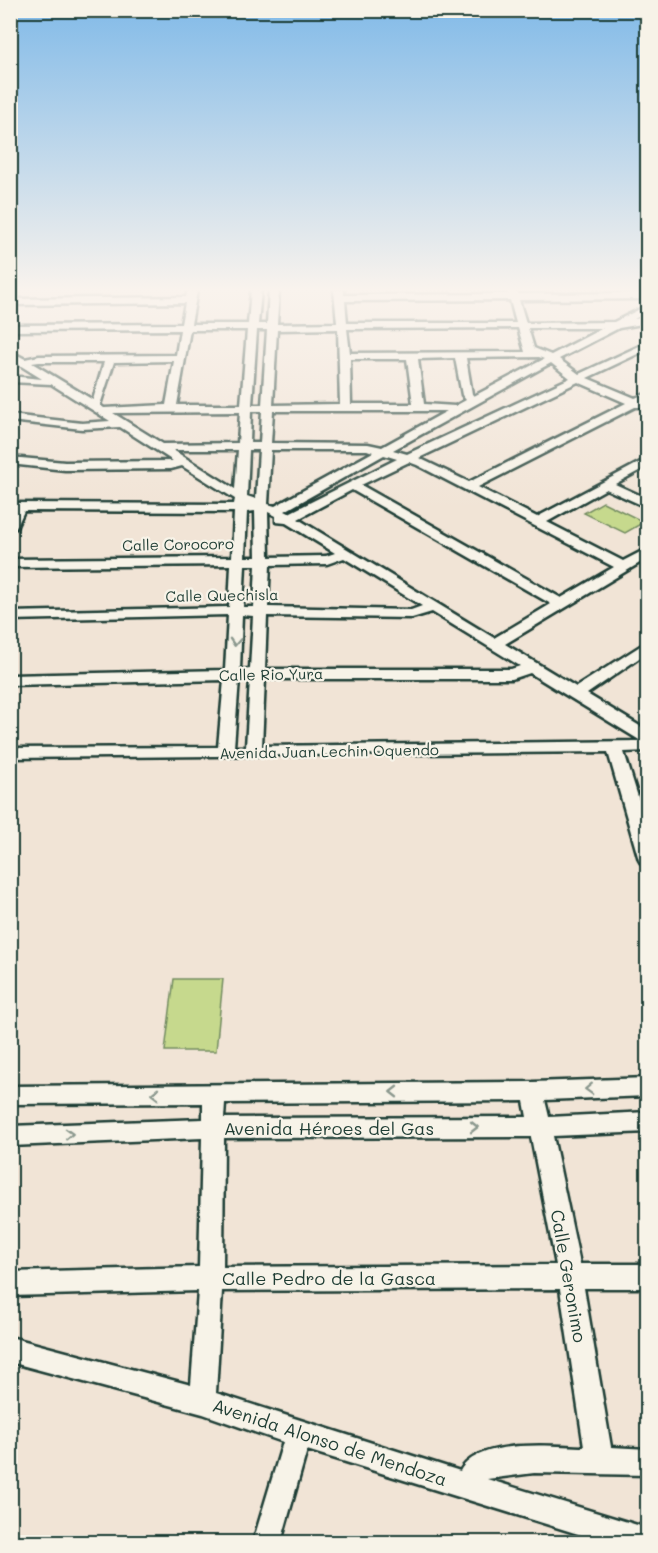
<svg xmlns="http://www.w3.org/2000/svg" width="658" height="1553" font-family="Mali,sans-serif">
<rect width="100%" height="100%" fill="#f1e4d6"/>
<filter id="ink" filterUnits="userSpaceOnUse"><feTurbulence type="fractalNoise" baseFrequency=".0167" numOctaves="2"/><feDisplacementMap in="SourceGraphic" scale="12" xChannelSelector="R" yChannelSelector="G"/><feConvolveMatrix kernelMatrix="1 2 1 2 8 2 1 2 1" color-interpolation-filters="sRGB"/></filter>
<g filter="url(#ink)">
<path fill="#c6d98d" stroke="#728b60" stroke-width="1.5" d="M603,502l41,20 -19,11 -41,-20z
M174,979h49l-7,72h-51z"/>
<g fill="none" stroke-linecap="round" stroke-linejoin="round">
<g stroke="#1f3d34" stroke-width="5">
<path id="minor" d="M188,290l9,1 -6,33h57l3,-34h10l-3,34h9l2,-34h10l-2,34 60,-1 -3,-33h10v5l164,-1 -1,-4h10l1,4 130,-1v6l-129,1 7,23 88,-1 34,-17v7l-14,7 14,-2v6l-29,5 -60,31 20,15 69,-32v7l-61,29 48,20 13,-5v8l-4,1 1,5h-10l-157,80 59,30 111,-59v8l-33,18 33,15v9l-42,-19 -59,33 76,39 25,-13v10l-143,86 71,43 72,-46v11l-61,42 61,37v20l-24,1 24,77v37l-6,-1 -3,-5 -31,-108 -598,6v-10l208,-1 6,-67 -214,5v-10l215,-5 3,-55 -218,5v-8l219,-5 2,-42 -221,2v-8l222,-2 2,-45 -210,-1 -8,17 -6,4v-29l224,1 1,-5 -53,-33 -11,3 -106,1 -55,-6v-7l55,5 108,-1 -53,-34 -38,2 -72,-8v-6l72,8 28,-2 -59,-37 -41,-2v-6l32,3 -32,-20v-8l15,8 14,-3 137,-1 4,-25 -170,1v-6l171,-1 4,-21 -175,2v-6l176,-2zM510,300l6,23h-169l-2,-22zM518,328l7,24 -175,1 -3,-24zM528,328h75l-52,27 -17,-7zM338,329l2,75 -67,1 4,-75zM190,330h57l-6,75h-64zM257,330h10l-5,75h-10zM539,357l5,2 -70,37 -2,-2 -6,-36zM455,358l7,37 4,5 -11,6 -31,-2 -6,-45zM350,359h57l6,45h-62zM174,361l-8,44 -62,3 -4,-3 14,-43zM39,362h65l-11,38 -61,-37zM551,363l19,15 -163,76 -14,-4zM578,382l48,21 -157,79 -50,-24zM251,411h11l-2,32h-10zM273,411h174l-65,36 -14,-3 -97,-1zM240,412l-2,31 -75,1 -50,-31zM173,450h65l-3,39zM249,450h10l-3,49 -9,-3zM271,450h96l6,2 -98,54 -7,-2zM384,455l13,4 -108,54 -4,-2zM409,462l8,3 197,102 -53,31 -200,-113zM352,490l199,114 -57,34 -196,-119zM255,511l1,46h-11l2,-45zM268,512l8,4v6l10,1 49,30 -9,3 -57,1zM344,558l78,48 -11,4 -143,-3 2,-42 57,-1zM245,565h11l-2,42h-11zM432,612l88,54 -9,3h-246l2,-53 145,2zM242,615l11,1 -3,53 -10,1zM530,673l111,68 -379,5 3,-67h247zM239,679h11l-4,68h-12z
M648,1078v18l-103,4 4,17 99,-5v20l-95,4 27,128h68v24h-64l27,159 37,2v26l-114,-2 -47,6 160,49 1,14h-44l-297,-92 -26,92h-28l30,-100 -80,-28 -193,-52v-25l181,48 7,-94 -188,5v-24l189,-5 3,-129 -192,8v-20l193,-7v-16l-193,1v-18l523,-4zM524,1101l3,16 -303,1 1,-15zM531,1137l25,128 -333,2 1,-129zM560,1289l24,158c-32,-1 -106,-9 -124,24l-244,-78 6,-102z"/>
</g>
<use href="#minor" fill="#f7f3e8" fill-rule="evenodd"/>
</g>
<defs><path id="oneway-chevron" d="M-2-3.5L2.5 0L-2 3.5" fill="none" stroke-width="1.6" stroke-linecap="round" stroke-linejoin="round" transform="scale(1.5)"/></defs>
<g stroke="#8b988e">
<use href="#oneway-chevron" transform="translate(235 642) rotate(93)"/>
<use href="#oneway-chevron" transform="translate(589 1089) rotate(178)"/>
<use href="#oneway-chevron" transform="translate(394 1092) rotate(180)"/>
<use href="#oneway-chevron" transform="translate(155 1094) rotate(180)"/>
<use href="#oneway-chevron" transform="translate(474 1127)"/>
<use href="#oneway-chevron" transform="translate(69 1134) rotate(-2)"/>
</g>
</g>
<linearGradient id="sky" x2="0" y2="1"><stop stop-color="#81bae8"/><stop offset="0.57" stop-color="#f9f3ed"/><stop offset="1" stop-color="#f9f3ed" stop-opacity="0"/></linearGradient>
<rect width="658" height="508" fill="url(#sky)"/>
<g text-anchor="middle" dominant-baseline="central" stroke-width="4.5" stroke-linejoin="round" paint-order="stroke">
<g font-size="15" fill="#1f3d34" stroke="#f7f3e8">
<text transform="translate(178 544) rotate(-1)">Calle Corocoro</text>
<text transform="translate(222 595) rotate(-1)">Calle Quechisla</text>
<text transform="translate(271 674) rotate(-1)">Calle Rio Yura</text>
<text transform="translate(329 751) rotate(-1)">Avenida Juan Lechin Oquendo</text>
</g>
<g font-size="18" fill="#1f3d34" stroke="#f7f3e8">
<text x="329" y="1128">Avenida Héroes del Gas</text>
<text transform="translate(569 1276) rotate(80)">Calle Geronimo</text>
<text x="329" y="1278">Calle Pedro de la Gasca</text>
<text transform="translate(330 1442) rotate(18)">Avenida Alonso de Mendoza</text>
</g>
</g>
<rect width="658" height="1553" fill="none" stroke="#f7f3e8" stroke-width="36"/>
<rect x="18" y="18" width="622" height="1517" fill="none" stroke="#1f3d34" stroke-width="2" filter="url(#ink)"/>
</svg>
